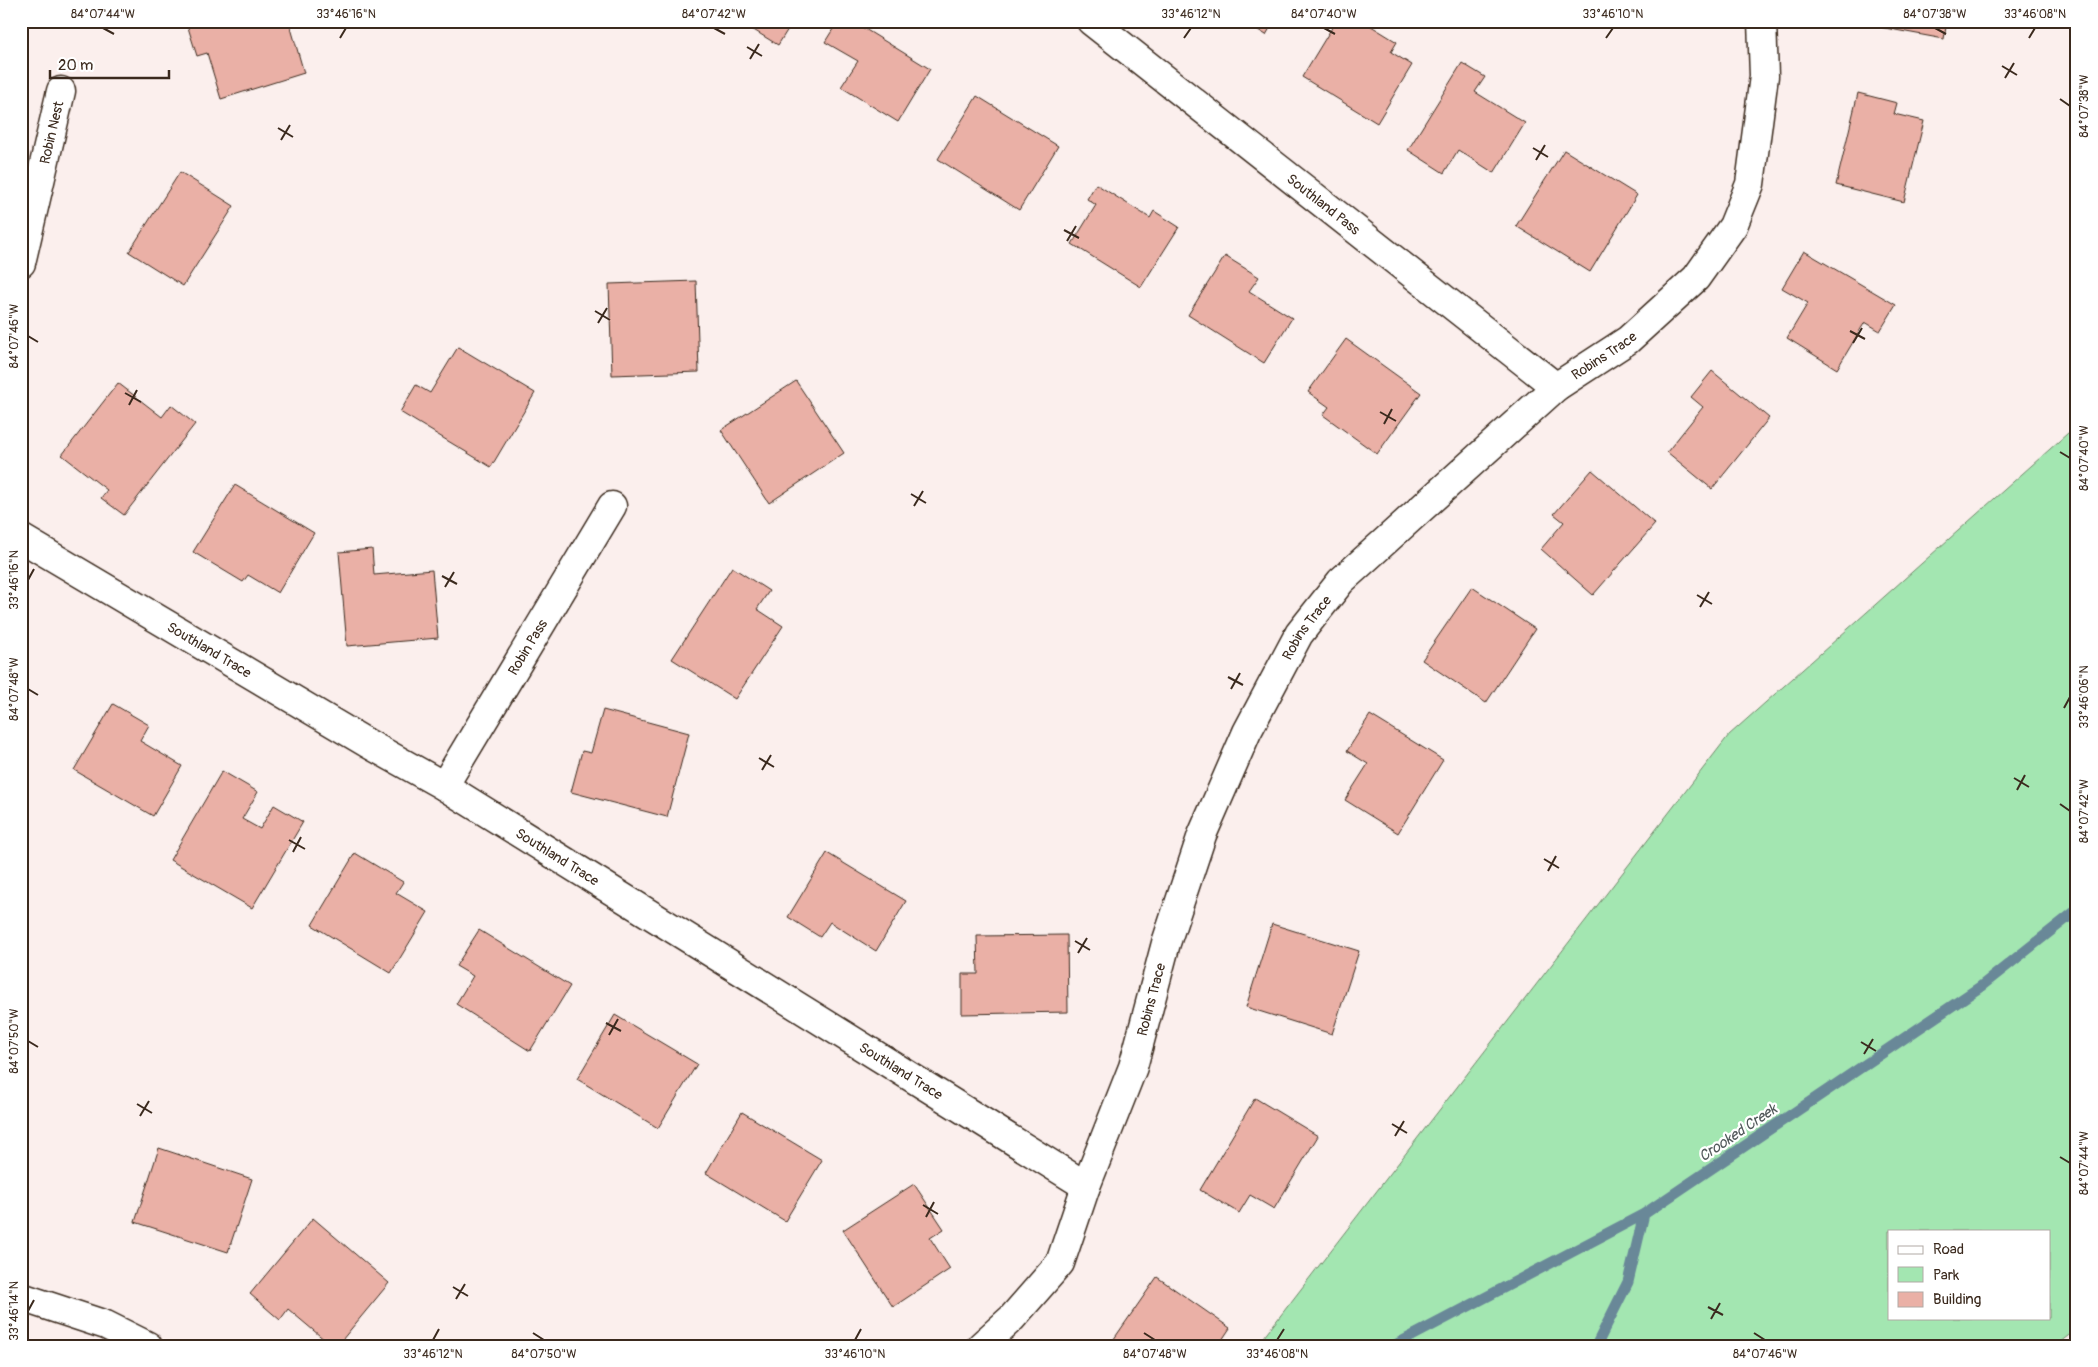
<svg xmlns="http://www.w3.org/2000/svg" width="2098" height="1367" font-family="Pangolin,sans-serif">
<rect width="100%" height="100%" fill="#fbefed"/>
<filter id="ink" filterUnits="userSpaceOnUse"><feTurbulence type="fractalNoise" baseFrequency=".02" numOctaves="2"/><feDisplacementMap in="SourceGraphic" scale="10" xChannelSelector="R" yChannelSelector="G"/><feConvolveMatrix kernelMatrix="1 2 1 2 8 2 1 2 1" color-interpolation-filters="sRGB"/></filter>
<g filter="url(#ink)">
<path fill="#a3e6b1" stroke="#6f8868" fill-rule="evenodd" d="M2077,425v904l-22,17h-798l472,-611zM1889,1231h160v87h-160z"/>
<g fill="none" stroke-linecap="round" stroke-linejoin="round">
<path stroke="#698898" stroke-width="11" d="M1393,1346l251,-132 336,-227 97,-77
M1596,1346l32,-64 16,-68"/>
</g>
<path fill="#eab0a6" stroke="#3b2a1e" d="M186,21h103l15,52 -83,26 -14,-46 -10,3z
M739,21h54l-15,24z
M838,21h14l78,48 -32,53 -57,-35 17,-26 -33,-19z
M1244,21h30l-8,14z
M1336,21h27l34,21 -6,10 21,13 -35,58 -75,-46z
M1847,21h100l-3,18z
M1462,63l23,14 -10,15 50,31 -31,50 -36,-23 -14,23 -36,-23z
M1858,93l39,10 -3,11 30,7 -20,81 -68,-17z
M977,96l81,50 -39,64 -81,-51z
M1564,150l73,45 -47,77 -74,-46z
M180,172l54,34 -51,80 -54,-34z
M1096,184l54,34 4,-7 25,16 -38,60 -69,-43 24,-39 -9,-6z
M1804,251l92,54 -16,26 -15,-9 -28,47 -50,-31 21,-35 -26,-15z
M1225,256l34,21 -10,14 43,27 -28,45 -76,-48z
M696,281l3,91 -87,3 -3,-91z
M1346,339l75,54 -44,61 -54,-39 6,-8 -21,-15z
M458,347l77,46 -44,74 -91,-55 16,-27 14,8z
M1712,371l57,47 -57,71 -45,-37 36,-45 -12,-10z
M796,381l48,72 -75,50 -48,-73z
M118,383l44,34 9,-12 24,19 -71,91 -23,-17 6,-8 -45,-35z
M1592,470l63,54 -62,71 -52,-46 23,-27 -10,-8z
M235,485l79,48 -36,60 -30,-18 -5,7 -50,-30z
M372,549l2,26 58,-5 6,68 -91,8 -8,-94z
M732,567l37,24 -12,18 26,17 -48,73 -63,-40z
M1472,587l63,42 -49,74 -64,-43z
M113,704l36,21 -9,16 42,25 -29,50 -79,-46z
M603,710l86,23 -22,84 -96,-25 11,-41 9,2z
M1370,715l73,45 -45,73 -53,-33 23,-36 -21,-13z
M222,771l36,21 -16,27 18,10 14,-24 29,17 -51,86 -82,-48z
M355,853l48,29 -7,11 32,19 -37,61 -79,-48z
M827,853l79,48 -30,50 -46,-29 -10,15 -32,-20z
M1272,924l87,27 -27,83 -86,-27z
M479,930l91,56 -40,65 -74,-47 17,-28 -17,-10z
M1067,935l1,77 -106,2v-40h16l-1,-38z
M615,1015l82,49 -39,64 -81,-49z
M1255,1098l63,38 -44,73 -24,-14 -11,18 -39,-23z
M742,1112l80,48 -37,61 -79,-48z
M159,1148l93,31 -24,73 -93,-30z
M914,1184l30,45 -14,9 20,31 -57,38 -50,-77z
M313,1218l76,65 -52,63h-5l-44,-37 -8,11 -30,-26z
M1157,1277l73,51 -12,18h-109z"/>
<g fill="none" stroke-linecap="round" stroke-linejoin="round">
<g stroke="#3b2a1e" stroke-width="31">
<g id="minor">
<path id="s1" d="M1091,21l465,366"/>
<path id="s2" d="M21,263l40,-172"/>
<path id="s3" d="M21,538l346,205 77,43 642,400"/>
<path id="s4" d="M444,786l168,-280"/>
<path d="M21,1297l85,28 42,21"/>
<path id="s5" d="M981,1346l31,-28 48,-55 26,-77 47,-119 33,-124 36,-108 45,-103 52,-98 42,-53 215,-194 72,-47 68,-62 37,-52 17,-42 14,-108 -2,-55"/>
</g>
</g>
<use href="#minor" stroke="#fff" stroke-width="28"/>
</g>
</g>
<path fill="none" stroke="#3b2a1e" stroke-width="2" d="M103,28l11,6M714,28l11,6M1324,28l11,6M1935,28l11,6M340,38l6,-10M1184,38l7,-10M1606,38l7,-10M2029,38l6,-10M747,47l15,9M750,59l9,-15M2002,66l15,9M2005,78l9,-15M2060,99l10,7M278,128l15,9M281,140l9,-15M1533,148l15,9M1536,160l9,-15M1064,230l15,8M1067,241l9,-15M595,311l15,9M598,323l9,-15M1850,331l15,8M28,336l10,6M1853,343l9,-15M125,393l16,9M129,405l8,-15M1380,412l16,9M1384,424l8,-15M2060,452l10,6M911,494l15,9M914,506l9,-15M442,576l15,8M28,580l6,-11M445,587l9,-15M1697,595l15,9M1700,607l9,-15M1228,677l15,8M28,689l10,6M1231,689l9,-16M2064,708l6,-11M759,758l15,9M762,770l9,-15M2014,778l15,9M2017,790l8,-15M2060,804l10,7M289,840l16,9M293,852l8,-15M1544,859l15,9M1548,871l8,-15M1075,941l15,9M1078,953l9,-15M606,1023l15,8M609,1035l9,-16M28,1041l10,6M1861,1042l15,9M1864,1054l9,-15M137,1104l15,9M140,1116l9,-15M1392,1124l15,9M1395,1136l9,-15M2060,1157l10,6M923,1205l15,9M926,1217l8,-15M453,1287l15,9M456,1299l9,-15M1708,1307l15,8M28,1311l6,-11M1711,1319l9,-16M533,1333l11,7M1144,1333l11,7M1754,1333l11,7M433,1340l6,-11M855,1340l6,-11M1277,1340l7,-11"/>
<g text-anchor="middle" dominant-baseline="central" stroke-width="4.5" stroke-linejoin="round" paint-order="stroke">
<g font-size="14" fill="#3b2a1e" stroke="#fff">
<text stroke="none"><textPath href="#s2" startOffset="134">Robin Nest</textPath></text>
<text stroke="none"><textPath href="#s1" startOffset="296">Southland Pass</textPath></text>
<text stroke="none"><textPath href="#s5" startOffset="1204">Robins Trace</textPath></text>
<text stroke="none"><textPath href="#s5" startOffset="799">Robins Trace</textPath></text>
<text stroke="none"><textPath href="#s4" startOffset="162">Robin Pass</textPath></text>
<text stroke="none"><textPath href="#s3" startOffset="219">Southland Trace</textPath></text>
<text stroke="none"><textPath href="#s3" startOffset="624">Southland Trace</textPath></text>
<text stroke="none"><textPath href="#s5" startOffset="394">Robins Trace</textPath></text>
<text stroke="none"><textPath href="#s3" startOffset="1029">Southland Trace</textPath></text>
</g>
<g font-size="15" font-style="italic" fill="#52595b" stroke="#fff">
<text transform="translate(1738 1133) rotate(-34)">Crooked Creek</text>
</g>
</g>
<rect width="2098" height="1367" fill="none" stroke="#fff" stroke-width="55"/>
<rect x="1888" y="1230" width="162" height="90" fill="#ffffff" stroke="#b1aaa5"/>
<rect x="1898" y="1246" width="25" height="8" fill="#ffffff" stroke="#b1aaa5"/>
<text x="1933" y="1254" font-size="15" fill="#3b2a1e">Road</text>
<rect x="1898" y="1267" width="25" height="15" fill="#a3e6b1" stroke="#b1aaa5"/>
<text x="1933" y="1280" font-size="15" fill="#3b2a1e">Park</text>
<rect x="1898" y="1292" width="25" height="15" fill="#eab0a6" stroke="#b1aaa5"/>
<text x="1933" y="1304" font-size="15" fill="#3b2a1e">Building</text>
<path d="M50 70v8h119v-8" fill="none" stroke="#3b2a1e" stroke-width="2.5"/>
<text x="58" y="70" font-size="15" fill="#3b2a1e" stroke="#ffffff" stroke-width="4" paint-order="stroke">20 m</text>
<rect x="28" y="28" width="2042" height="1312" fill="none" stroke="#3b2a1e" stroke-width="2"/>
<g font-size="12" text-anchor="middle" fill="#3b2a1e">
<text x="103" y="18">84°07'44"W</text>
<text x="346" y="18">33°46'16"N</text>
<text x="714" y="18">84°07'42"W</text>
<text x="1191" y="18">33°46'12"N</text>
<text x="1324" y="18">84°07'40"W</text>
<text x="1613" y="18">33°46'10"N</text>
<text x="1935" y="18">84°07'38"W</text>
<text x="2035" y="18">33°46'08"N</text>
<text transform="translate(2084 106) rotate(-90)" y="4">84°07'38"W</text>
<text transform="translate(14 336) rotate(-90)" y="4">84°07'46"W</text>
<text transform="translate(2084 458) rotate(-90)" y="4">84°07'40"W</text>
<text transform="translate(14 580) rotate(-90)" y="4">33°46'16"N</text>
<text transform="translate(14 689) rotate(-90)" y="4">84°07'48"W</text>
<text transform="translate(2084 697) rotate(-90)" y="4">33°46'06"N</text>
<text transform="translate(2084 811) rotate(-90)" y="4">84°07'42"W</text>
<text transform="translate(14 1041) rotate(-90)" y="4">84°07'50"W</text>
<text transform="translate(2084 1163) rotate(-90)" y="4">84°07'44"W</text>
<text transform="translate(14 1311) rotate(-90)" y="4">33°46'14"N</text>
<text x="433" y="1358">33°46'12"N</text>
<text x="544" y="1358">84°07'50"W</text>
<text x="855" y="1358">33°46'10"N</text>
<text x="1155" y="1358">84°07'48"W</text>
<text x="1277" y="1358">33°46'08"N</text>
<text x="1765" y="1358">84°07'46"W</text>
</g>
</svg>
